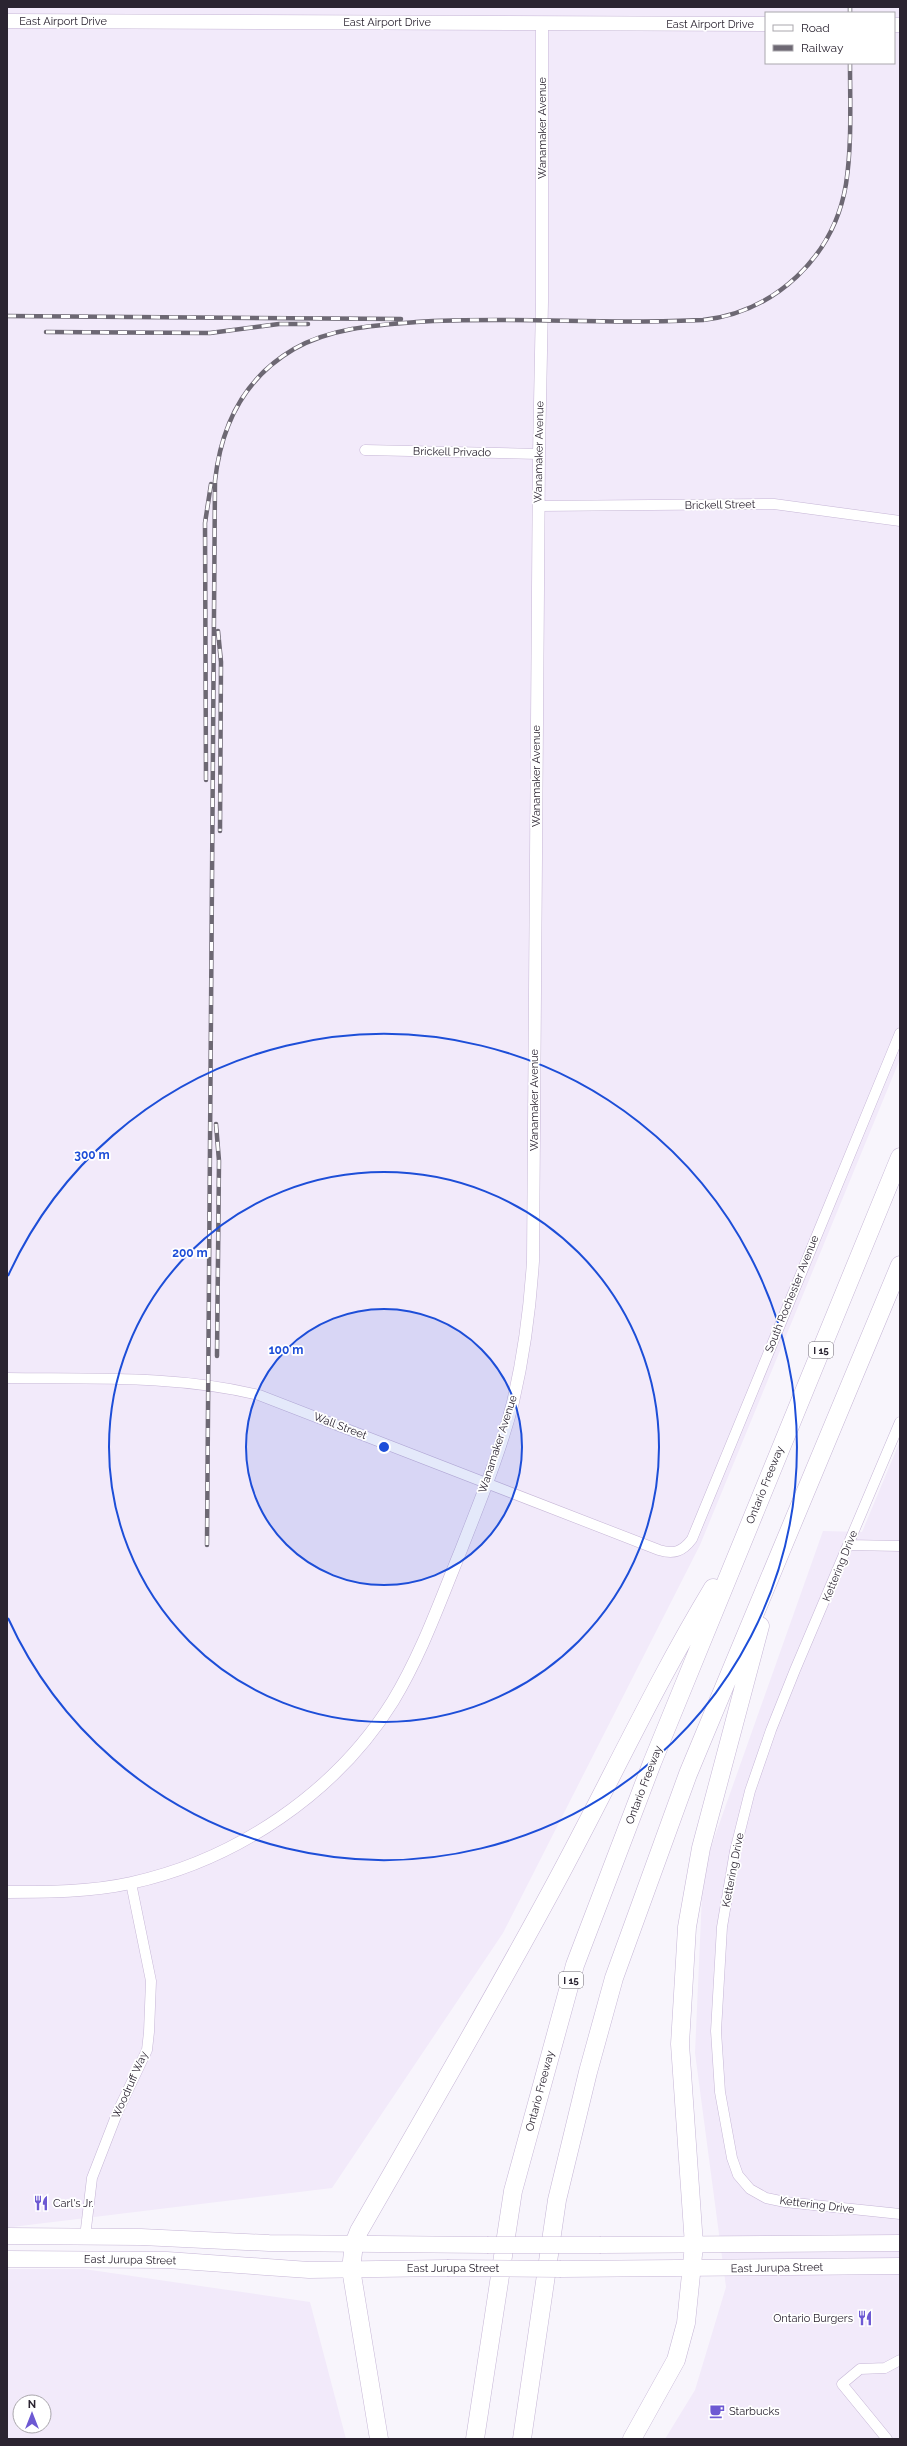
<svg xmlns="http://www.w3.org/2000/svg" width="907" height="2446" font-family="Raleway,sans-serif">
<rect width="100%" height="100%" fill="#f8f5fc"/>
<path fill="#f2eafa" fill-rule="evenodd" d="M7,7h893v1052l-200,486 -197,388 -171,255 -320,39h-5zM766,13h128v50h-128z
M900,1441v998h-235l30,-49 31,-103 -31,-234 7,-158 8,-45 113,-319 39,1z
M7,2269h77l226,33 36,137h-339zM20,2402h24v24h-24z"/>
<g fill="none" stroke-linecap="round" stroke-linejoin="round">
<g stroke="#c6b6d6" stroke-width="11">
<path id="minor" d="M365,450l174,4
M538,506l236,-2 126,17
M7,1378c85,1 170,-3 252,17l400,155c15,5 24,1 33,-11l208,-506
M900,1422l-105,248 -24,60 -21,61 -15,60 -13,76 -6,104 4,61 12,66 6,17 12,14 16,9 19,4 115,12
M848,1545l52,1
M85,2237l7,-59 26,-67 29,-61 2,-18 2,-51 -20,-98
M887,2439l-45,-55 18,-15 25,-1 15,-8"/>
</g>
<g stroke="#c6b6d6" stroke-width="13">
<path id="tertiary" d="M7,1892c42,0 83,0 124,-9 105,-23 205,-90 262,-182 29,-48 47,-100 68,-151 19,-49 39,-97 52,-148 11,-47 17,-94 20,-141l6,-807 3,-152v-279"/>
</g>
<g stroke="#c6b6d6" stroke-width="15">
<path id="secondary" d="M7,21l759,3
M894,25h6"/>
</g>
<g stroke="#c6b6d6" stroke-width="17">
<path id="primary" d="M7,2236l134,1 128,6 218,2
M601,2245l299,-2
M7,2259l160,1 142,10 138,-2
M561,2269l339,-3"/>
</g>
<g stroke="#c6b6d6" stroke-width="19">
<path id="motorway" d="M379,2439l-28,-170 3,-25 5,-13c66,-115 133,-230 196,-347 53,-98 100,-200 158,-296
M475,2439l38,-248 62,-226 77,-202 248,-606
M522,2439l35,-239 31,-128 26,-94 74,-204 212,-509
M632,2439l44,-79 10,-37 8,-78 -14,-201 7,-117 14,-79 59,-222"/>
</g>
<use href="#minor" stroke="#fff" stroke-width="10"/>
<use href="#tertiary" stroke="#fff" stroke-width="12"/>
<use href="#secondary" stroke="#fff" stroke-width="14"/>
<use href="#primary" stroke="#fff" stroke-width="16"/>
<use href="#motorway" stroke="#fff" stroke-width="18"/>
<g stroke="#6d6873" stroke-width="4.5">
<path id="rail" d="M850,13v-6
M7,316l394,3
M46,332l164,1 69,-9h29
M218,631l3,31 -1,169
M206,780l-1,-257 6,-39
M216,1124l3,37 -2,195
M207,1545l8,-1064c6,-55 29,-103 79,-132 36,-21 81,-24 122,-27 96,-6 191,3 287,-2 72,-8 131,-63 143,-136 6,-39 4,-81 4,-121"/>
</g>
<use href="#rail" stroke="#fff" stroke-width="3" stroke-dasharray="9" stroke-linecap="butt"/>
<g stroke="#c6b6d6" stroke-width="17" stroke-linecap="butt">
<path id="primary-bridge" d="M487,2245h114
M447,2268l114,1"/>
</g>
<use href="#primary-bridge" stroke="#fff" stroke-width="16"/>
</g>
<circle cx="384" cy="1447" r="138" fill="#1d4ed8" fill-opacity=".12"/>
<g fill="none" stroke="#1d4ed8" stroke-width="2">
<circle cx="384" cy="1447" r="138"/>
<circle cx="384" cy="1447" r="275"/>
<path d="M8 1276A413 413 0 1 1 8 1618"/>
</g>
<defs>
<g id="restaurant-bare" transform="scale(1.2)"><path d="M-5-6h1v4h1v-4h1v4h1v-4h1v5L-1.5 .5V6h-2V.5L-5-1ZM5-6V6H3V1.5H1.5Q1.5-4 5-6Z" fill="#6d59d3" stroke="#fff" stroke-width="2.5" paint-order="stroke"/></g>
<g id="cafe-bare" transform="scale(1.2)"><path d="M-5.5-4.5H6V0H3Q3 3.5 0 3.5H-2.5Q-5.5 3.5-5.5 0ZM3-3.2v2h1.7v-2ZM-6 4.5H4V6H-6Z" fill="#6d59d3" stroke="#fff" stroke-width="2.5" paint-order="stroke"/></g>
</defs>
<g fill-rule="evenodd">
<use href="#restaurant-bare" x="41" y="2203"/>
<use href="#restaurant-bare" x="865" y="2318"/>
<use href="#cafe-bare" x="717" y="2411"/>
</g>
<g text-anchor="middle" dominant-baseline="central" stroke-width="3.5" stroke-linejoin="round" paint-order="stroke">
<g fill="#fff" stroke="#6b666f" stroke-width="1">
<rect x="809" y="1342" width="24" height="16" rx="3"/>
<rect x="559" y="1972" width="24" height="16" rx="3"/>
</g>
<g font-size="10" font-weight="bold" fill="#2b2431">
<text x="821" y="1350">I 15</text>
<text x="571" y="1980">I 15</text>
</g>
<g font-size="11" fill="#2b2431" stroke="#fff">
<text x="63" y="21">East Airport Drive</text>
<text x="387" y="22">East Airport Drive</text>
<text x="710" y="24">East Airport Drive</text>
<text transform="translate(542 128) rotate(-90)">Wanamaker Avenue</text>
<text transform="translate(452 452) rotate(1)">Brickell Privado</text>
<text transform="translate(539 452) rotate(-89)">Wanamaker Avenue</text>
<text transform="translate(720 505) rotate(-1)">Brickell Street</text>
<text transform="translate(536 776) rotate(-90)">Wanamaker Avenue</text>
<text transform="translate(534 1100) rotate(-90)">Wanamaker Avenue</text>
<text transform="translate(792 1294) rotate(-68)">South Rochester Avenue</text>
<text transform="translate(340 1426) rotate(21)">Wall Street</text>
<text transform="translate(498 1444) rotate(-72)">Wanamaker Avenue</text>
<text transform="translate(765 1485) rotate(-68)">Ontario Freeway</text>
<text transform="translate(840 1566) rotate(-68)">Kettering Drive</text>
<text transform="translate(644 1785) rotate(-69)">Ontario Freeway</text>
<text transform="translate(733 1870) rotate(-79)">Kettering Drive</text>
<text transform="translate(130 2085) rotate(-66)">Woodruff Way</text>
<text transform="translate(540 2091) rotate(-75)">Ontario Freeway</text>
<text transform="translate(817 2205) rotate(7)">Kettering Drive</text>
<text transform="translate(130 2260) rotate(1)">East Jurupa Street</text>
<text x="453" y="2268">East Jurupa Street</text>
<text transform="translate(777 2268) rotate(-1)">East Jurupa Street</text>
</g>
<g font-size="11" fill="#2b2431" stroke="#fff" text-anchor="start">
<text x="53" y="2203">Carl's Jr.</text>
<text x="853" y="2318" text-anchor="end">Ontario Burgers</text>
<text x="729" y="2411">Starbucks</text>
</g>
</g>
<circle cx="384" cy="1447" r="6" fill="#1d4ed8" stroke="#fff" stroke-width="2"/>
<g font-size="12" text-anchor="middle" font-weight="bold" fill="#1d4ed8" stroke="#fff" stroke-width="3.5" stroke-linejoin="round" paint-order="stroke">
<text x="92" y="1159">300 m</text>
<text x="190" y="1257">200 m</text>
<text x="286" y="1354">100 m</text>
</g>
<rect width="907" height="2446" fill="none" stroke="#2b2431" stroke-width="16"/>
<rect x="765" y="12" width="130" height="52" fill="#ffffff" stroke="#aaa7ad"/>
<rect x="773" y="25" width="20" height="6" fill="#ffffff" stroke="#aaa7ad"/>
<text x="801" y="32" font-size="12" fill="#2b2431">Road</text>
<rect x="773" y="45" width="20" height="6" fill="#6d6873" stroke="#aaa7ad"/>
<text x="801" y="52" font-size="12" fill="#2b2431">Railway</text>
<g transform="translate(32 2414)"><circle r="19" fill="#ffffff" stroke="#aaa7ad"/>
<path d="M0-3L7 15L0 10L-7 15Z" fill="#6d59d3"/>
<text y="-6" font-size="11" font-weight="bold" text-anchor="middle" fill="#2b2431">N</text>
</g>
</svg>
